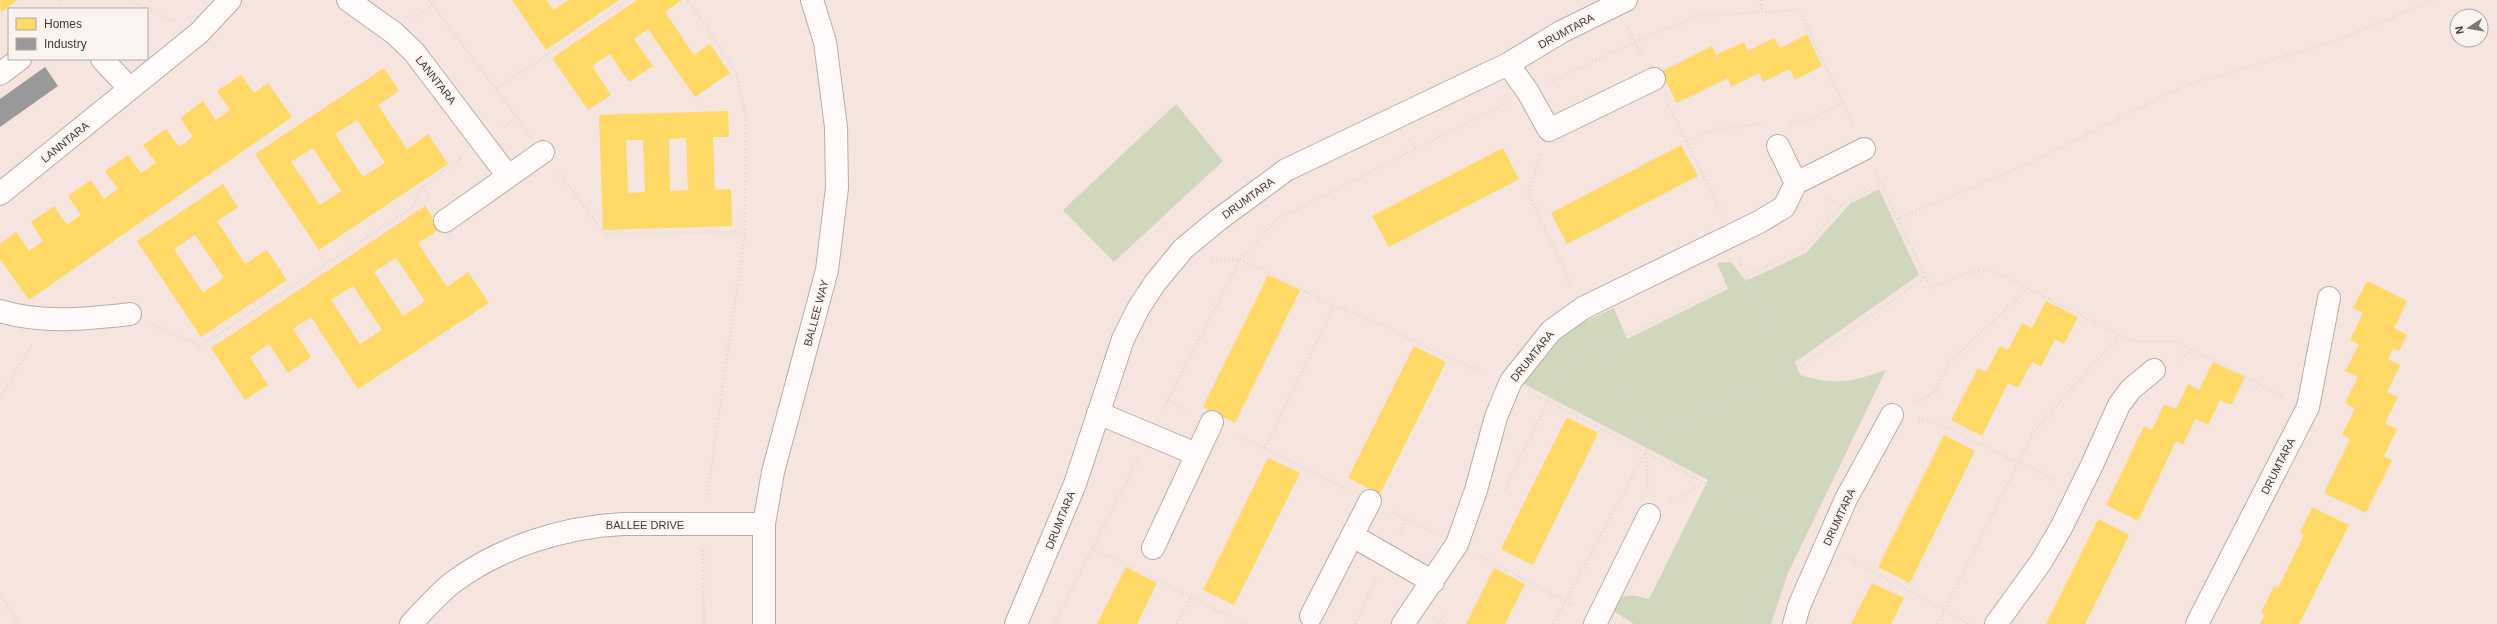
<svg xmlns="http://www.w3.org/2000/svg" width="2497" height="624" font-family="Helvetica,sans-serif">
<rect width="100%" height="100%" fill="#f5e5de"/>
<path fill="#d0d7bd" d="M1176,104l47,57 -109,101 -51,-52z
M1879,189l40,86 -124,87 5,13c38,11 50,7 86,-5l-98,203 -17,51h-137l-25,-16c10,-16 24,-14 40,-9l59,-119 -184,-96c27,-47 41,-54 90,-76l13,31 101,-50 -11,-26 14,-1 15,19 60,-28 44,-49z"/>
<path fill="#ffd966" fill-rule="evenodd" d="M0,0h18l-17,12z
M512,0h34l7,10 15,-10h51l-73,50z
M637,0h45l-17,12 29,43 16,-11 20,29 -35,24 -47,-68 -14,10 19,27 -24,16 -19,-28 -18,12 19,29 -23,15 -36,-52z
M1807,34l15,32 -27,14 -5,-11 -27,13 -4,-9 -28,14 -3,-9 -51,25 -16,-31 51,-26 4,9 28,-13 4,9 26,-13 6,10z
M384,68l15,23 -21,14 29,44 21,-15 20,30 -129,86 -64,-96zM357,120l28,43 -22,14 -28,-43zM313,148l28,43 -21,14 -29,-43z
M241,75l13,18 14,-10 24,34 -263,183 -29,-41v-15l16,-12 13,19 14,-10 -12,-19 23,-16 13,19 14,-10 -13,-19 23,-16 13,19 14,-10 -13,-18 23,-16 13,18 15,-10 -13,-18 23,-16 13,18 14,-10 -13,-19 23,-17 13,19 14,-10 -13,-19z
M728,111l1,26h-16l2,53 16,-1 1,37 -129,4 -4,-115zM686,138l2,52 -18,1 -1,-52zM626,140h17l2,52 -17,1z
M1681,145l17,31 -131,68 -16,-31z
M1503,148l16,31 -130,68 -17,-31z
M223,184l15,23 -21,14 28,43 22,-14 20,30 -86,57 -64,-96zM195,235l29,43 -21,15 -29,-44z
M425,206l15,23 -22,14 29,44 21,-15 21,31 -131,86 -47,-72 -18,12 18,28 -23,16 -19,-29 -19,13 18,28 -23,15 -34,-52zM396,258l29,43 -22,15 -29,-44zM353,286l29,44 -22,14 -29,-44z
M1268,275l32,15 -65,133 -32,-16z
M2367,281l40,20 -13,27 13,7 -8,16 -6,-2 -5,10 12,6 -13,27 11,5 -13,26 12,6 -13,27 8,4 -26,53 -42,-20 26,-54 -8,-4 13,-26 -10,-6 13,-26 -13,-6 14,-26 -9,-5 13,-27 -10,-5z
M2046,301l32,16 -14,27 -9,-5 -14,28 -9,-5 -14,26 -10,-5 -26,53 -31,-16 27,-52 8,4 14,-26 8,4 14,-27 10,5z
M1414,346l32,16 -66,132 -32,-16z
M2213,362l32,15 -14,28 -11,-5 -12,25 -13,-6 -12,26 -7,-4 -38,80 -32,-16 38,-79 8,4 12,-26 12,5 12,-25 11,6z
M1567,417l31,16 -65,132 -32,-16z
M1944,435l31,16 -65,132 -32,-16z
M1268,458l32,15 -66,132 -31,-15z
M2312,507l37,18 -50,99h-39l5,-10 -4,-1 13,-27 4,2 26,-53 -4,-2z
M2098,519l31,16 -13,27 -31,62h-39z
M1126,567l31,16 -20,41h-40z
M1494,568l31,16 -20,40h-39z
M1872,583l32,15 -13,26h-40z"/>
<path fill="#999" d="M45,67l13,19 -58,41v-28z"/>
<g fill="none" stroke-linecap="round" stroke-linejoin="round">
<g stroke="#baaca7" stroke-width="24">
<path id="minor" d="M348,0l46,33 20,19 94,124
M102,59l28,30
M1508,64l20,28 21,38 105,-51
M0,74l20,-15
M1778,146l18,37
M0,194l199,-161 31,-33
M445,221l98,-69
M0,311c43,13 86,8 130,3
M1098,413l98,41
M1353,536l80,46
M1153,548l59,-126
M1311,616l59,-115
M411,624c13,-14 26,-29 41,-41 48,-36 111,-56 171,-59h141
M764,624v-100l9,-52 54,-202 10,-82 -1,-61 -11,-85 -13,-42
M1016,624l59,-140 48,-145 15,-30 17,-26 28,-34 35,-29 68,-50 222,-106 53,-32 65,-32
M1403,624l54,-80 19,-54 20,-73 15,-36 40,-50 32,-23 176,-86 25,-15 12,-24 68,-34
M1595,624l54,-109
M1794,624l5,-18 47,-107 46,-84
M1996,624l45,-62 20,-34 31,-63 27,-60 12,-16 23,-19
M2197,624l111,-217 21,-109"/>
</g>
<path stroke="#ddd8d6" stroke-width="2.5" stroke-dasharray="1 3" stroke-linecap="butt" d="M59,0l3,9
M129,0l44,21
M429,0l99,132
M688,0l48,72 10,44 -1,116 -38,266
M1761,0l1,12
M416,17l16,-12
M1628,28l14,28
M1552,81l83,-39 62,-26 102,-6 55,116
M496,89l132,-89
M1666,101l55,110
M1790,122l19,-2 34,-17
M504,127l13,-9
M1410,140l6,9
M1686,141l30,-12 47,-5
M1541,155l-13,38 43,91
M558,172l47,62 140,-2
M1875,172l56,116c20,-9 38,-18 60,-18l141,71 46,1 105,55
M422,187l9,13
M1826,198l16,7
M1897,219l124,-52 163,-81 152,-45 97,-41
M1159,220l7,9
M1212,260l28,-1 94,47 49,19 72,36 31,11
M1739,261l52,112
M152,324l48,22 212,-138 10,-21 39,-29
M1595,332l53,107
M2179,361l13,-12
M1534,394l269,140
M0,399l32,-54
M1168,400l21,11
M1914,403l21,-11 12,-27 81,-77
M1162,412l78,-153 37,-40 228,-115
M1919,419l10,1 127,60
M1235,434l112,55
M1265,448l69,-142
M1505,489l50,-102 22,-27 227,-112 38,-43 39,-21
M1648,490l-2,-39 2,-12 143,-66 134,-96
M1671,502l32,-19
M1392,512l41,20
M1400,532l6,-13
M1092,548l43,21
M703,551l1,73
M1480,556l94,50
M1848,558l122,66
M1147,575l98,49
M0,594l19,30
M1054,624l84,-165
M1177,624l14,-28
M1355,624l21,-45
M1439,624l5,-10
M1553,624l93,-173
M1746,624l48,-94
M1937,624l97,-193 86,-96"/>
<use href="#minor" stroke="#fefbfa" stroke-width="22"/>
</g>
<g text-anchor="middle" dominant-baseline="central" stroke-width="4" stroke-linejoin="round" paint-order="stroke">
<g font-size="11" fill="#473932" stroke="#fbf3f0">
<text transform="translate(1566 31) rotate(-28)">DRUMTARA</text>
<text transform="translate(436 80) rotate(52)">LANNTARA</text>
<text transform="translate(65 142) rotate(-39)">LANNTARA</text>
<text transform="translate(1248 198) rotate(-36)">DRUMTARA</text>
<text transform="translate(816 313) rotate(-75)">BALLEE WAY</text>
<text transform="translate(1532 356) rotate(-51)">DRUMTARA</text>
<text transform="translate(2278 466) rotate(-63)">DRUMTARA</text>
<text transform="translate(1839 517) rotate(-65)">DRUMTARA</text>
<text transform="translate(1060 520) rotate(-68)">DRUMTARA</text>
<text x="645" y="525">BALLEE DRIVE</text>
</g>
</g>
<rect x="8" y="8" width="140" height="52" fill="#fbf3f0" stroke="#b3a9a4"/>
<rect x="16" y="18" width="20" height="12" fill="#ffd966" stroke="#b3a9a4"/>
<text x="44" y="28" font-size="12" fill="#473932">Homes</text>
<rect x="16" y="38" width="20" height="12" fill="#999999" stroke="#b3a9a4"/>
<text x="44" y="48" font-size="12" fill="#473932">Industry</text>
<g transform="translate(2469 28) rotate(258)"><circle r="19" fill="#fbf3f0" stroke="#b3a9a4"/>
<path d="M0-3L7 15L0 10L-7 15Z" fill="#84756e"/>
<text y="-6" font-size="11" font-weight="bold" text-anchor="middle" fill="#473932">N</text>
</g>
</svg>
